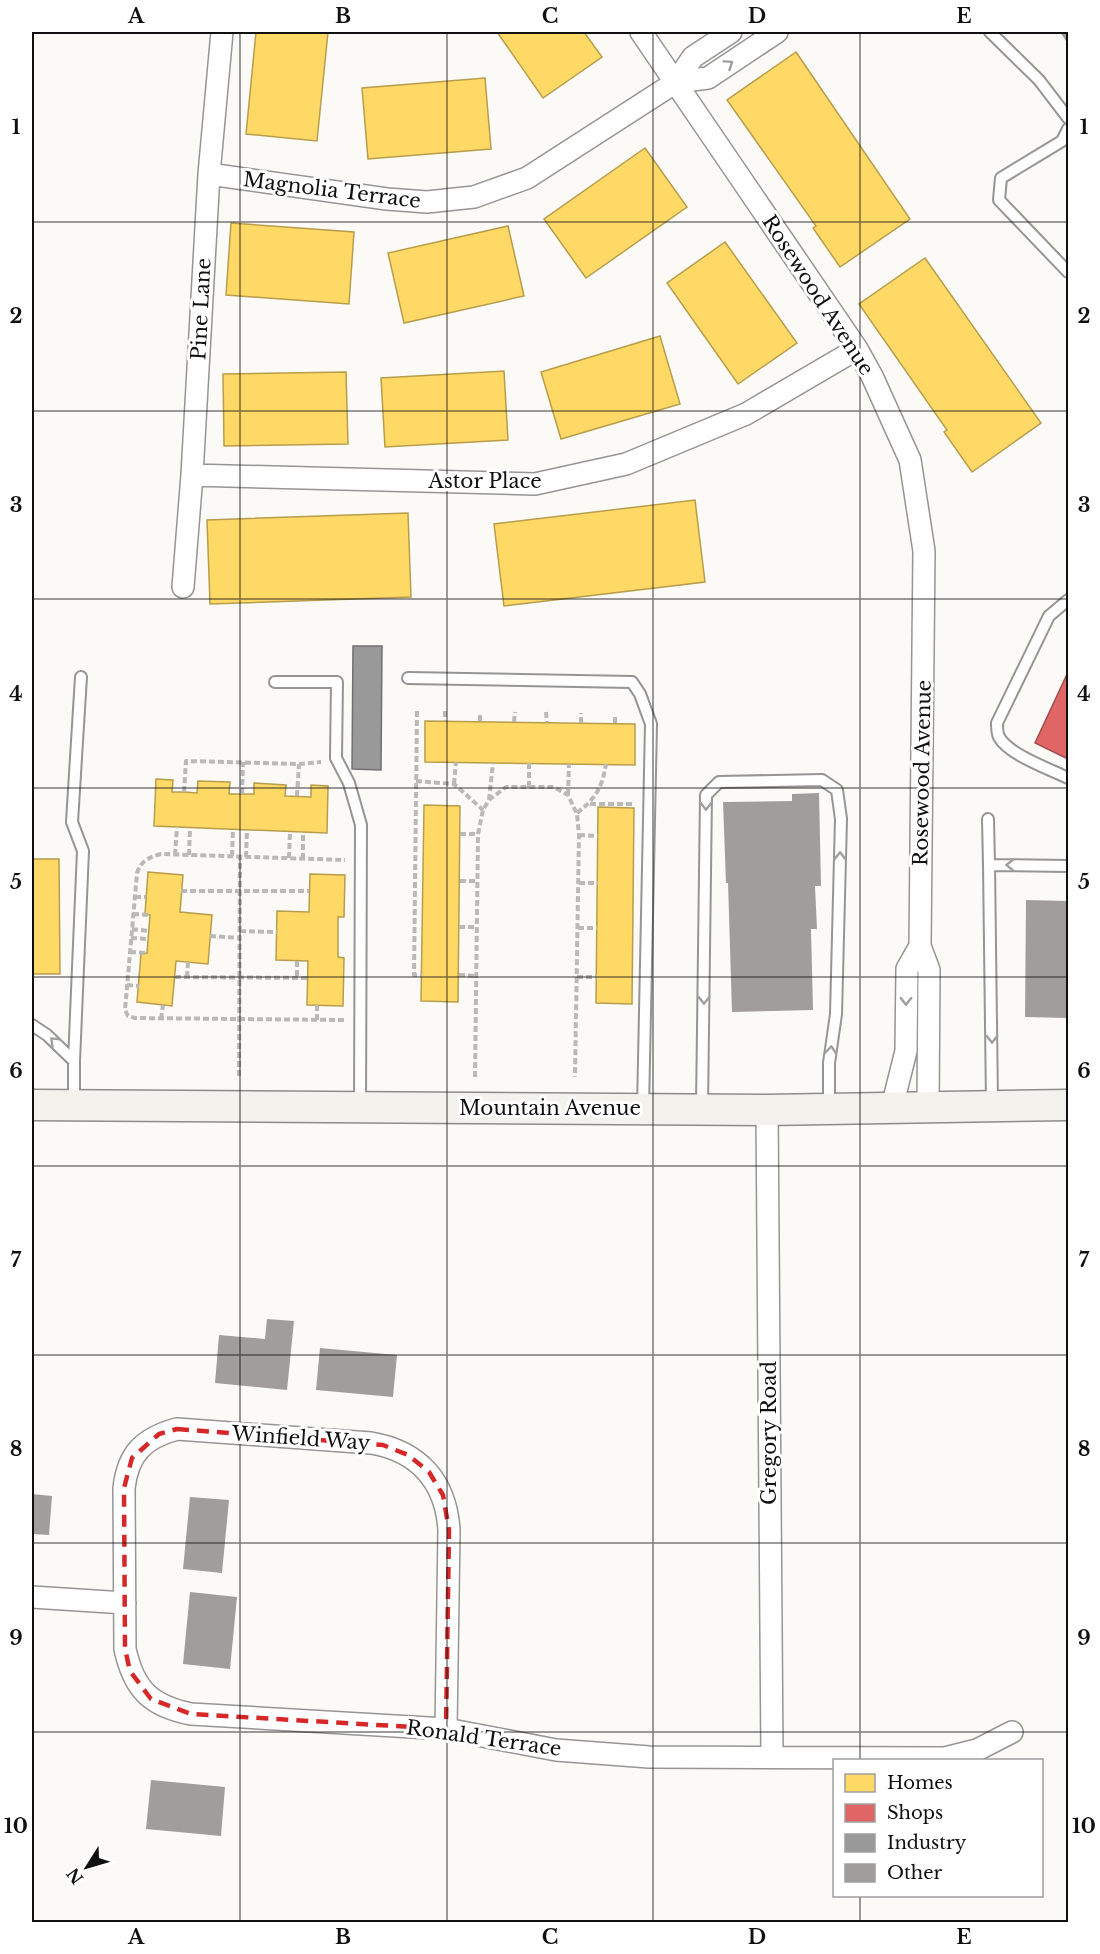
<svg xmlns="http://www.w3.org/2000/svg" width="1100" height="1954" font-family="'Libre Baskerville',serif">
<rect width="100%" height="100%" fill="#fcfaf6"/>
<path fill="#ffd966" stroke="#b79d4c" stroke-width="1.5" d="M256,32h72l-11,109 -71,-7z
M497,32h87l18,25 -59,41z
M796,52l114,167 -70,48 -27,-39 3,-2 -89,-126z
M485,78l6,71 -123,10 -6,-71z
M645,148l42,59 -101,71 -42,-59z
M231,223l123,9 -5,72 -123,-9z
M508,226l16,70 -120,27 -16,-70z
M725,242l72,101 -59,41 -71,-101z
M925,258l116,165 -69,49 -28,-40 3,-2 -88,-126z
M660,336l20,68 -119,35 -20,-67z
M504,371l4,69 -123,7 -4,-69z
M346,372l2,72 -124,2 -1,-72z
M695,500l10,82 -201,24 -10,-82z
M408,513l3,84 -201,7 -3,-84z
M425,721l210,3v41l-210,-3z
M156,779l17,1 -1,12h12l13,1 1,-12 32,1 -1,12h25v-11l32,2 -1,11 26,1v-12l17,1 -1,47 -173,-7z
M424,805l36,1 -2,196 -37,-1z
M598,807l36,1 -2,196 -36,-1z
M32,859h27l1,115h-28z
M148,872l35,3 -3,37 32,3 -4,49 -32,-3 -4,45 -35,-4 4,-48 6,-1 3,-38 -5,-1z
M310,874l35,1 -1,42h-6v40l6,1 -1,48 -36,-1 1,-44 -32,-1 1,-49 32,1z"/>
<path fill="#e06666" stroke="#a24c4c" stroke-width="1.5" d="M1068,672v87l-33,-16z"/>
<path fill="#999" stroke="#707070" stroke-width="1.5" d="M353,646h29l-1,124 -29,-1z"/>
<path fill="#a09d9b" d="M1060,32h8v12z
M819,793l2,93h-6l2,43h-6l2,81 -81,2 -4,-129h-2l-3,-81 69,-1v-7z
M1026,900l42,1v117l-43,-1z
M267,1319l27,2 -7,69 -72,-7 4,-48 46,4z
M320,1348l77,7 -4,42 -77,-7z
M32,1494l20,2 -3,39 -17,-1z
M190,1497l39,3 -7,73 -39,-4z
M190,1592l47,5 -7,72 -47,-5z
M151,1780l74,7 -4,49 -75,-7z"/>
<g fill="none" stroke-linecap="round" stroke-linejoin="round">
<g stroke="#969594" stroke-width="14">
<path id="lane" d="M990,32l49,48 29,38
M1068,129l-6,12 -61,37 -2,22 69,72
M1068,600l-19,16 -52,107c0,5 0,10 2,14 10,18 51,32 69,41
M408,678l224,4 8,12 11,30 -8,384
M275,682h62l-1,76 13,25 12,42 -1,281
M988,819l1,46
M32,1025l15,10 27,26
M992,1103l-3,-238 79,1
M74,1105v-44l9,-210 -11,-29 9,-145
M702,1107l4,-312 13,-13 103,-2 15,10 4,29 -5,195 -7,49v45"/>
</g>
<g stroke="#969594" stroke-width="24">
<path id="street" d="M641,32l216,317 15,27 38,84 14,91 -4,395 9,24 -1,137
M676,82l32,-4 69,-46
M209,174l178,25 40,3 47,-5 53,-19 149,-96 17,-25 38,-25
M192,475l343,9 91,-20 120,-50 111,-65
M183,587l9,-112 17,-301 13,-142
M892,1107l14,-56 1,-82 13,-23
M767,1110l5,647
M32,1597l93,6
M446,1729l3,-199c-3,-48 -30,-79 -78,-87l-194,-14c-33,9 -49,24 -53,59l1,161c9,41 26,57 66,65l255,15 110,21 93,7 296,1 32,-8 35,-18"/>
</g>
<g stroke="#8d8c8a" stroke-width="33">
<path id="secondary" d="M32,1105l735,5 301,-5"/>
</g>
<path stroke="#b9b9b8" stroke-width="4" stroke-dasharray="6 3" stroke-linecap="butt" d="M417,711l-3,264h8
M445,711v10
M546,712l1,10
M480,721v-9
M514,722l1,-10
M581,723v-10
M615,723v-9
M529,763v24
M416,781l38,3 29,26
M454,784l2,-22
M184,792l2,-31 113,3 22,-2
M242,794l1,-32
M568,795l1,-31
M297,796l2,-32
M489,800l4,-37
M590,804h43
M577,813c19,-15 25,-25 29,-49
M460,834h18
M579,835l19,1
M175,855l2,-28
M189,855l1,-27
M232,856l1,-27
M246,857l1,-27
M289,858l1,-26
M303,859v-27
M460,881h17
M579,883h19
M181,891h128
M135,897h11
M133,914l17,1
M459,927h17
M578,928h19
M132,929l17,2
M240,931l37,1
M210,936l30,2
M131,938l17,1
M130,952l17,1
M297,961v17
M459,975l17,1
M175,977l133,1
M187,977l1,-15
M577,977h20
M127,985l12,1
M161,1019l2,-14
M317,1020v-15
M344,1020l-209,-2 -7,-2 -3,-6 12,-137c4,-12 12,-16 24,-19l184,6
M239,1076l1,-219
M475,1077l3,-243 5,-24 6,-10 17,-13h48l14,8 9,19 2,21 -4,242"/>
<use href="#lane" stroke="#fffefe" stroke-width="10"/>
<use href="#street" stroke="#fffefe" stroke-width="21"/>
<use href="#secondary" stroke="#f4f2ec" stroke-width="30"/>
</g>
<defs><path id="oneway-chevron" d="M-2-3.5L2.5 0L-2 3.5" fill="none" stroke-width="1.6" stroke-linecap="round" stroke-linejoin="round" transform="scale(1.5)"/></defs>
<g stroke="#9f9f9f">
<use href="#oneway-chevron" transform="translate(729 64) rotate(-34)"/>
<use href="#oneway-chevron" transform="translate(706 806) rotate(91)"/>
<use href="#oneway-chevron" transform="translate(840 856) rotate(-89)"/>
<use href="#oneway-chevron" transform="translate(1010 865) rotate(-179)"/>
<use href="#oneway-chevron" transform="translate(704 1000) rotate(91)"/>
<use href="#oneway-chevron" transform="translate(906 1001) rotate(91)"/>
<use href="#oneway-chevron" transform="translate(992 1039) rotate(90)"/>
<use href="#oneway-chevron" transform="translate(54 1041) rotate(-136)"/>
<use href="#oneway-chevron" transform="translate(831 1050) rotate(-85)"/>
</g>
<path fill="none" stroke="#d62828" stroke-width="4.5" stroke-dasharray="12 8" stroke-linejoin="round" d="M177,1429l206,16 25,10 21,17 14,23 6,35 -3,199 -255,-15 -40,-15 -21,-28 -5,-22 -1,-161 8,-30 27,-24z"/>
<path fill="none" stroke="#101010" stroke-width="1.5" stroke-opacity="0.55" d="M240,32v1890M447,32v1890M653,32v1890M860,32v1728M32,222h1036M32,411h1036M32,599h1036M32,788h1036M32,977h1036M32,1166h1036M32,1355h1036M32,1543h1036M32,1732h1036M860,1896v26"/>
<g text-anchor="middle" dominant-baseline="central" stroke-width="6" stroke-linejoin="round" paint-order="stroke">
<g font-size="20" fill="#101010" stroke="#fff">
<text transform="translate(332 190) rotate(7)">Magnolia Terrace</text>
<text transform="translate(818 295) rotate(57)">Rosewood Avenue</text>
<text transform="translate(201 309) rotate(-87)">Pine Lane</text>
<text x="485" y="481">Astor Place</text>
<text transform="translate(922 773) rotate(-89)">Rosewood Avenue</text>
<text x="550" y="1108">Mountain Avenue</text>
<text transform="translate(769 1433) rotate(-90)">Gregory Road</text>
<text transform="translate(301 1438) rotate(4)">Winfield Way</text>
<text transform="translate(484 1738) rotate(8)">Ronald Terrace</text>
</g>
</g>
<rect width="1100" height="1954" fill="none" stroke="#ffffff" stroke-width="66"/>
<rect x="833" y="1759" width="210" height="138" fill="#ffffff" stroke="#9f9f9f" stroke-width="1.5"/>
<rect x="845" y="1774" width="30" height="18" fill="#ffd966" stroke="#9f9f9f" stroke-width="1.5"/>
<text x="887" y="1789" font-size="18" fill="#101010">Homes</text>
<rect x="845" y="1804" width="30" height="18" fill="#e06666" stroke="#9f9f9f" stroke-width="1.5"/>
<text x="887" y="1819" font-size="18" fill="#101010">Shops</text>
<rect x="845" y="1834" width="30" height="18" fill="#999999" stroke="#9f9f9f" stroke-width="1.5"/>
<text x="887" y="1849" font-size="18" fill="#101010">Industry</text>
<rect x="845" y="1864" width="30" height="18" fill="#a09d9b" stroke="#9f9f9f" stroke-width="1.5"/>
<text x="887" y="1879" font-size="18" fill="#101010">Other</text>
<g transform="translate(87 1867) rotate(233)" stroke="#ffffff" stroke-width="4.5" paint-order="stroke">
<path d="M0-4.5L10 22L0 15L-10 22Z" fill="#101010"/>
<text y="-9" font-size="16" font-weight="bold" text-anchor="middle" fill="#101010">N</text>
</g>
<rect x="33" y="33" width="1034" height="1888" fill="none" stroke="#101010" stroke-width="2"/>
<g font-size="20" text-anchor="middle" font-weight="bold" fill="#101010">
<text x="136" y="23">A</text>
<text x="343" y="23">B</text>
<text x="550" y="23">C</text>
<text x="757" y="23">D</text>
<text x="964" y="23">E</text>
<text x="16" y="134">1</text>
<text x="1084" y="134">1</text>
<text x="16" y="323">2</text>
<text x="1084" y="323">2</text>
<text x="16" y="512">3</text>
<text x="1084" y="512">3</text>
<text x="16" y="701">4</text>
<text x="1084" y="701">4</text>
<text x="16" y="889">5</text>
<text x="1084" y="889">5</text>
<text x="16" y="1078">6</text>
<text x="1084" y="1078">6</text>
<text x="16" y="1267">7</text>
<text x="1084" y="1267">7</text>
<text x="16" y="1456">8</text>
<text x="1084" y="1456">8</text>
<text x="16" y="1645">9</text>
<text x="1084" y="1645">9</text>
<text x="16" y="1833">10</text>
<text x="1084" y="1833">10</text>
<text x="136" y="1944">A</text>
<text x="343" y="1944">B</text>
<text x="550" y="1944">C</text>
<text x="757" y="1944">D</text>
<text x="964" y="1944">E</text>
</g>
</svg>
